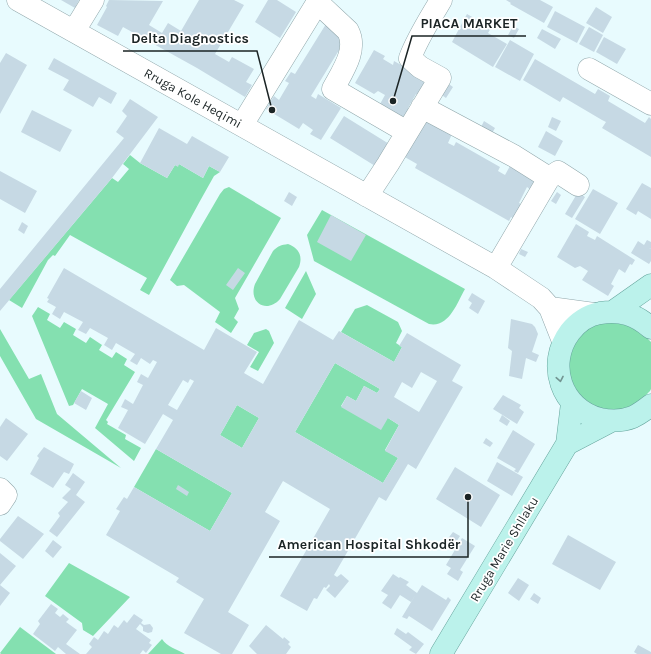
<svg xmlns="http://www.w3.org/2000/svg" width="651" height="654" font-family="Karla,sans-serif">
<rect width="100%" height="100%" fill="#e8fbfe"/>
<path fill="#84e0b0" d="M130,155l10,8 27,15 8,-13 2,1 2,-2 24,14 6,-12 11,6 -6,4 -14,25 -51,94 -9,-5 7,-12 -77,-43 -15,21 -2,-1 -5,5 -26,48 -13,-8 103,-122 6,4 11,-13 -6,-5z
M229,187l52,31 -46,80 4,11 -5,9 4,4 -7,11 -16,-11 5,-10 -36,-27 -7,1 -7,-6 50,-86 4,-5z
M322,210l143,79c-8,14 -16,39 -36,35l-115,-63 -7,-26z
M288,244c11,4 15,12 11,23l-19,32c-13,15 -32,4 -25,-15l18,-33c5,-5 8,-6 15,-7z
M306,271l10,23 -14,25 -17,-11z
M367,305l31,17 4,9 -6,12 6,4 -8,15 -53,-30 14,-23z
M38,307l12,7 -3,6 13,8 4,-6 12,7 -3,6 13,8 4,-6 12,8 -3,5 13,8 4,-6 11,7 -3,6 11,7 -29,48 2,2 -1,2 19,11 -1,4 16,9 -7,13 -39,-33 13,-24 -26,-15 -9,16 -4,1 -35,-85 -2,-5z
M605,322c24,0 30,3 46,20v47l-1,2c-4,4 -9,10 -13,13 -50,28 -95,-41 -49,-75 5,-4 12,-5 17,-7z
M0,329l29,50 12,-5 16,40 64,54 -85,-49 -36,-63z
M266,329l3,2 5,12 -16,28 -8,-4 9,-15 -12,-7 7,-12z
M335,363l45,26 -3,4 -13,-7 -8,15 -9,-5 -6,10 47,12 11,7 -14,25 13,8 -15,25 -88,-51z
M237,405l22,13 -17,30 -22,-13z
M156,449l76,44 -22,38 -76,-44z
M69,563l61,34 -37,39 -10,-6 -1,-7 -37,-27z
M20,627l36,27h-55l-1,-1z
M162,639c5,8 15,10 23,15h-37z"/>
<path fill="#c6d9e4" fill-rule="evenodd" d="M61,0h18l-4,8z
M109,0l54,1 -14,24 13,8 6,-10 13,8 18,-31h35l10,5 -29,49 14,8 3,-5 22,12 -8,13 6,3 -7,12 -48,-29 -74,-41 -5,9 -21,-11 10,-18 -1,-1z
M268,0h9l19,12 -16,26 -25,-16z
M506,0h34l13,7 -9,16 -34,-19 1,-1z
M596,7l16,10 -9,16 -17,-10z
M555,11l30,16 -8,16 -30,-16z
M467,14l24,14 -3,5 19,11 -14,23 -41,-25z
M326,24l21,13 -36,59 5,3 2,-5 23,14 -20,32 -11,-6 3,-4 -10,-7 -4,6 -33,-20 8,-13 5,4 10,-17 -4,-2 6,-9 4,2z
M513,26l6,3 -5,9 -6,-3z
M589,27l14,8 -9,17 -15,-8z
M542,29l19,10 -6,10 -18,-11z
M604,37l22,12 -9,15 -21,-12z
M510,40l24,14 -14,27 -25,-14z
M374,50l11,6 -2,3 10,6 1,-4 39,22 -11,14 -6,-3 -8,14 4,2 -6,10 -26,-16 5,-9 -7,-4 -4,3 -19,-11z
M6,53l21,12 -27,49v-51z
M54,58l63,35 -6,11 -12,-7 -6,10 -30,-17 6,-10 -21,-11z
M535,59l60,35 3,-5 12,7 -2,5 37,22 4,-6 2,2v38l-49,-29 4,-6 -4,-2 -39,-23 -3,5 -37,-22z
M443,80l10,7 -7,11 -10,-7z
M130,99l28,18 -46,61 -112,133v-22l124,-151 -8,-6 11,-16 -5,-5z
M32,110l40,20 -12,22 -39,-20z
M344,116l50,31 -14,22 -50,-31z
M552,117l9,4 -5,10 -8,-4z
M424,118l28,16 -4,9 6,3 2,-4 44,25 -2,4 7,4 5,-9 26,15 -5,9 -4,-3 -8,16 6,3 -8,14 -6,-3 -2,4 -94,-53 2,-4 -14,-8z
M484,121l11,7 -5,9 -11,-6z
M159,128l28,16 5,-8 37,21 -9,15 -11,-6 -6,12 -24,-14 -1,3 -3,-2 -8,13 -27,-15z
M546,131l17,10 -8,15 -17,-9z
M0,171l37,20 -12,22 -25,-14z
M642,183l9,5v31l-13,-8 -2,4 -10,-6z
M593,189l25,14 -18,31 -25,-15z
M289,192l8,5 -5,9 -8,-5z
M557,192l4,3 -5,9 -5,-3z
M578,192l7,5 -13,21 -7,-4z
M331,215l35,20 -15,26 -34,-19z
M22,222l6,4 -4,8 -6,-4z
M576,224l13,8 -2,4 8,4 2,-4 38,24 -3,5 -2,-1 -5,9 -6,-4 -8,15 3,2 -6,10 -26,-16 6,-9 -8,-5 -5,2 -18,-11z
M647,240l4,2v7l-5,-3 5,3v12l-2,3 -18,-11 7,-12 6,4z
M521,249l7,3 -3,5 -6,-3z
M64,268l140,82 12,-22 41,24 -13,21 19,11 36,-64 34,20 6,-9 55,31 8,-15 -3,-1 8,-13 54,32 -9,16 11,6 -47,82 -8,-5 -22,37 -7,-4 -45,78 3,2 4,-3 8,7 -14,17 -9,-8 4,-4 -1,-2 -3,4 -2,-1 -7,12 -3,-1 -7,13 -27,-15 50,-87 -47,-28 -18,31 15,9 -52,91 21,13 -17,29h-11l-37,-21 20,-34 -28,-17 3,-4 -73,-43 14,-24 -4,-2 8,-12 3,2 7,-12 76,44 22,-38 -76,-44 17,-29 -10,-6 -18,30 -27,-16 10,-18 -7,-3 4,-8 8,5 10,-19 -6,-3 4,-8 7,4 9,-16 -4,-2 -3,4 -9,-6 -4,7 -7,-4 5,-7 -19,-11 -4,7 -8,-5 4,-7 -18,-10 -4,6 -8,-4 5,-8 -19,-10 -4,7 -8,-5 4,-7 -9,-5 2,-3 -2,-1zM335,363l45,26 -3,4 -13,-7 -8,15 -9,-5 -6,11 40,23 7,-12 11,7 -14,26 13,7 -15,25 -88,-51zM421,372l16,9 -18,31 -25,-15 8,-15 10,6zM190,379l4,2 -17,29 -9,-5 15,-25 5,3zM237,405l22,13 -17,30 -22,-13z
M238,268l7,5 -12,17 -7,-5z
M472,293l13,8 -7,13 -9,-6 3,-5 -4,-3z
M511,319l21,5 3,3 3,7 -6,18 7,3 -3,7 -10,-4 -4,21 -13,-3 3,-25 -4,-3z
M81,391l11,7 -6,12 -12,-7z
M503,395l18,10 -2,3 5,4 -7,12 -24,-15z
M502,415l8,6 -3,5 -8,-5z
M6,418l22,16 -21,27 -7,-5v-29z
M513,430l22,14 -17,29 -4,-2 2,-2 -19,-11z
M486,438l7,5 -3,4 -7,-4z
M44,447l30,17 -5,10 -5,-2 -11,16 -23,-14 9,-16 -2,-2z
M497,462l26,15 -11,19 -25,-15z
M455,467l45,28 -19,32 -45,-28z
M73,473l12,9 -9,13 9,7 -28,35 -8,-6 11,-15 -2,-3 10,-11 -6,-4 9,-9 -6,-4z
M178,485l11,7 -2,4 -11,-7z
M18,516l26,18 -21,25 -23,-18v-2z
M453,532l7,4 -9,14 -8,-5z
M568,535l48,27 -16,28 -48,-26z
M462,538l13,8 -15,24 3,2 -5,9 -11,-7 4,-6 -5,-3z
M53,540l9,7 -9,11 -8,-7z
M0,553l16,13 -16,19 10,8 -10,13z
M393,574l6,4 1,-1 9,5 -3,3 11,8 5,-8 24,15 2,-3 3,3 -19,31 -23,-15 -2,3 -5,-2 14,-23 -5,8 -11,-7 -9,14 -9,-6 6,-8 -7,-4z
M518,578l11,7 -10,16 -11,-8z
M534,593l7,5 -3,6 -8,-5z
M51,604l7,5 -3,4 5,4 3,-3 6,5 -3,3 11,8 -11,14 14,10h-14l-8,-7 -3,4 -22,-17 7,-10 -2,-3z
M134,614l9,6 -2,3 3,2 6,-1 3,4 -1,4 -4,1 -5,-2v-4l-3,-3 -4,5 15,11 -2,3 3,2 -6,8 -3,-3 -3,4h-54l6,-7 -3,-3 5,-7 4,3 6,-9 4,3 6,-9 4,3 6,-8 3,3z
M266,625l17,14 1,-2 6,5 -2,2 3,3 -5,7h-29l-8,-8z
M397,628l9,6 2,-2 16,12 -8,10 -7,-4 3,-3 -18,-13z
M638,645l13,7v2h-14l-3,-2z"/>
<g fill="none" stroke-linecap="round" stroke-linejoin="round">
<g stroke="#91a7ab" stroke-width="23">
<path id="minor" d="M18,0l478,268 45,30 9,10 13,33
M317,2l31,29c10,19 -6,41 -15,58l74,43
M74,31l19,-31
M589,69l62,35
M422,107l92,49 35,22 -53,90
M242,125l77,-125
M549,178l9,-6 20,13
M367,196l21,-32 52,-86 -20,-11 -10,-9c8,-21 20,-39 31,-58
M550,308l44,6
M0,489l6,6 -6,9"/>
</g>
<g stroke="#66a59d" stroke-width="23">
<path id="major" d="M614,311l37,-26
M651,328c-16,-14 -30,-18 -51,-15 -12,2 -23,10 -30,19 -24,32 -9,77 30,87 10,2 23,2 33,-2 6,-3 13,-8 18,-12
M567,444l44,-23
M441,654l126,-210 5,-41"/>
</g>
<use href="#minor" stroke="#fff" stroke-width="22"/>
<use href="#major" stroke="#bbf2eb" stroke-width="22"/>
</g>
<defs><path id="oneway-chevron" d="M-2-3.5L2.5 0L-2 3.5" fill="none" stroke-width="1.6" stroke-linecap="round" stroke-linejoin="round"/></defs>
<use stroke="#739592" href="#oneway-chevron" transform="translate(560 379) rotate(79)"/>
<g text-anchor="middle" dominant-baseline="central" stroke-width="3.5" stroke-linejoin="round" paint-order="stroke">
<g font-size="13" fill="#1b2425" stroke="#fff">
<text transform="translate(193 98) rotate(29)">Rruga Kole Heqimi</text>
<text transform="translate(504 549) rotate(-59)">Rruga Marie Shllaku</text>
</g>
</g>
<path fill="none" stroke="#1b2425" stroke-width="1.5" d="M393 101L412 36H526M272 110L257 51H123M468 497L468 557H269"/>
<g fill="#1b2425" stroke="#fff" stroke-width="1.5">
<circle cx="393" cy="101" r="4"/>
<circle cx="272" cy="110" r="4"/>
<circle cx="468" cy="497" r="4"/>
</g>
<g font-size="14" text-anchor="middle" font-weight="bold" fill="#1b2425" stroke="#fff" stroke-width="3.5" stroke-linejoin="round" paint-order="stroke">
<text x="469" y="28">PIACA MARKET</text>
<text x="190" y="43">Delta Diagnostics</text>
<text x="369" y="549">American Hospital Shkodër</text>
</g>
</svg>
